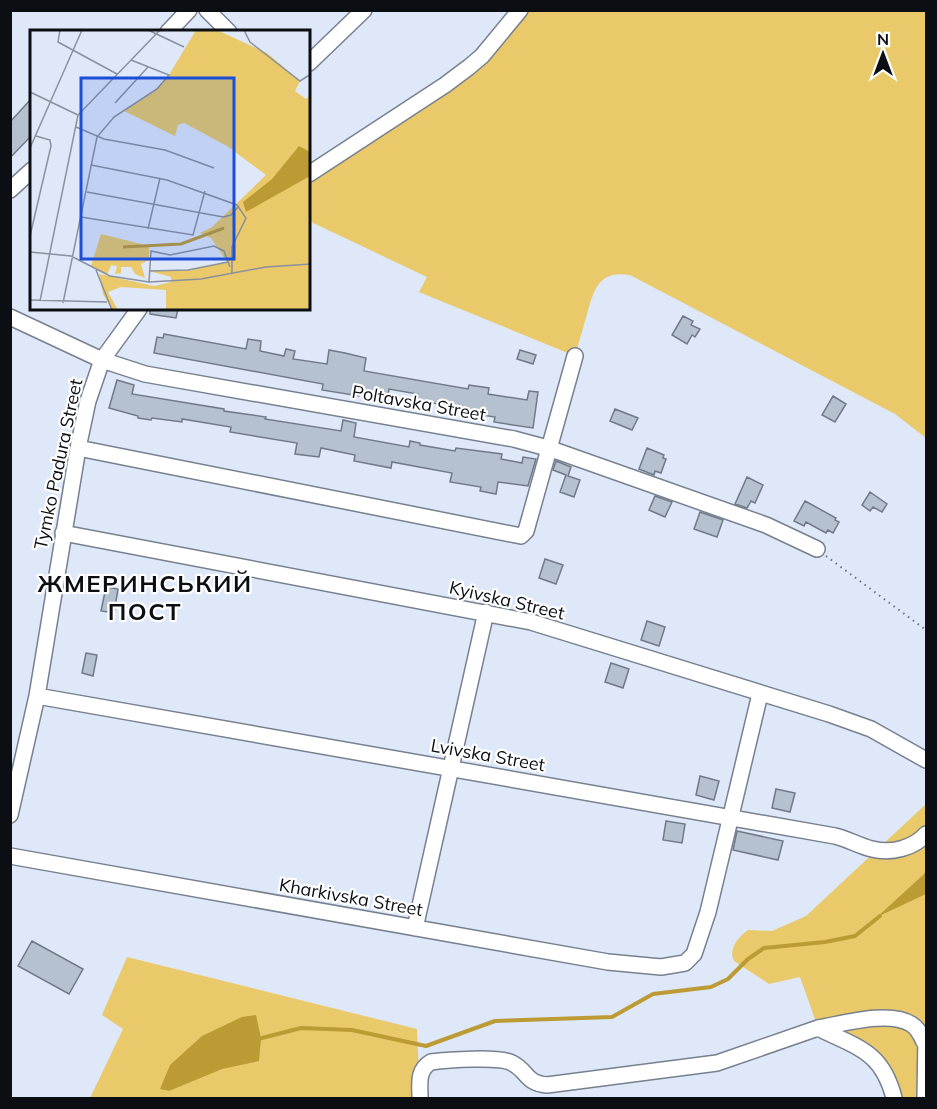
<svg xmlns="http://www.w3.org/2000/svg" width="937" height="1109" font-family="Mulish,sans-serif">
<rect width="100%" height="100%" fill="#dee8f9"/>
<path fill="#e9c96a" d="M520,11h406v427l-31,-24 -265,-139c-31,-5 -36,14 -43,39 -4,14 -8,28 -12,42l-156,-64 8,-15 -118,-56v-47l136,-89z
M926,804v294h-32l-8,-25 -68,-45 -18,-51 -31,7 -35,-23c-6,-12 4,-24 14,-31l24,1 34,-15z
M127,957l290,72 3,69h-330l33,-69 -21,-14z"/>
<path fill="#bc9b35" d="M926,871v23l-49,23 46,-42z
M256,1015l5,23 -2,23 -37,8 -53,22 -9,-2 10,-24 32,-29 40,-19z"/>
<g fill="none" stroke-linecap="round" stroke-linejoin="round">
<path stroke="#bc9b35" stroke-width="4" d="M258,1039l43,-11 51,2 74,16 69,-25 117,-4 41,-23 58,-7 17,-8 20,-20 16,-11 61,-6 30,-6 25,-20"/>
</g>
<path fill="#b6c1d0" stroke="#707988" stroke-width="1.5" d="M32,98v37l-22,23v-36z
M150,309h28l-2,9 -26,-4z
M683,316l10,5 -2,4 9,4 -5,8 -3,-2 -5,9 -15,-9z
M164,334l82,15 2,-10 13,2 -1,10 24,5 2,-7 9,2 -2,8 34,5 2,-14 16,3 21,5 -2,13 104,18 1,-4 20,3 -1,6 39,6 2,-9 9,1 -5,36 -39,-6 1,-5 -31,-5 1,-3 -48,-9 1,-6 -29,-5 -1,7 -28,-5 -1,5 -37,-6 1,-6 -169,-31 3,-16 6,1z
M520,350l16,5 -3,9 -16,-5z
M117,380l17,5 -2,9 92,15v2l42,6 -1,2 76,12 2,-11 13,3 -2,14 55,10 1,-6 10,2v2l35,6 1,-3 31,4 15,2 -1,5 21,4 1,-6 13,2 -8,27 -30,-4 -2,12 -16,-3 1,-4 -31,-5 2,-9 -60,-11 -1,6 -37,-7 1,-6 -34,-7 -2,9 -24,-3 2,-11 -67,-11 1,-5 -49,-8v3l-30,-4 -1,2 -13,-2v-2l-29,-8z
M833,396l13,8 -11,18 -13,-7z
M615,409l23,9 -6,12 -22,-9z
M647,448l17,7 -1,3 3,1 -5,14 -6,-2 -1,4 -15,-6z
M556,461l15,6 -3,9 12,4 -6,17 -14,-5 6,-17 -13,-5z
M747,477l16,8 -8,18 -4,-2 -4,7 -12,-4z
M870,492l17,12 -5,8 -9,-5 -3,4 -8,-6z
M655,496l17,6 -7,15 -16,-7z
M805,501l31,17 -1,2 4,2 -6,11 -5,-3 -2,3 -20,-11 -2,4 -10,-5z
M700,512l23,8 -6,17 -23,-8z
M545,559l18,6 -7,19 -17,-6z
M106,587l12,2 -4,24 -13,-2z
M647,621l18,6 -6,19 -18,-6z
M86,653l11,2 -4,21 -11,-3z
M611,663l18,6 -6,19 -18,-6z
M700,776l19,5 -5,19 -18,-5z
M776,789l19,4 -5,19 -18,-4z
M666,821l19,3 -3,19 -19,-3z
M737,831l46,10 -5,19 -45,-10z
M32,941l51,28 -14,25 -51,-28z"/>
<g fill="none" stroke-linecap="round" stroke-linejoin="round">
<g stroke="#76808e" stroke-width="18">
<path id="minor" d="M207,10l22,22
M168,32l21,-22
M309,63l55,-53
M309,174l136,-89 24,-18 13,-11 38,-46
M10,190l22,-20
M10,317l92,43 43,14 369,65 37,10 215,76 51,24
M78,448l443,88 5,-5 49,-175
M63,533l468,89 298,92 42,15 55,31
M37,696l798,140c13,3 24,10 37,13 19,5 42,-1 54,-15
M10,815l27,-119 41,-248 10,-47 14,-41 37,-51
M10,856l598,106 53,5 24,-4 9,-9 14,-42 52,-218
M415,928l71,-316
M818,1028c24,-4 71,-18 93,-4 7,4 10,11 13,18
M420,1098c0,-14 -3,-28 11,-36 15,-2 69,-6 81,1 16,8 13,20 35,22l170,-22 101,-35c40,20 64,23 76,70
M925,1098l1,-64"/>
</g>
<path stroke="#6b727d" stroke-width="2" stroke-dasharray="1.5 4.5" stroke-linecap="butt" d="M826,556l100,74"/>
<use href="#minor" stroke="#fff" stroke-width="15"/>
</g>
<g text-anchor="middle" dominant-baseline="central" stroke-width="4.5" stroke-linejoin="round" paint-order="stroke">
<g font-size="18" fill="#0b0f14" stroke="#fff">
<text transform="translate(419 403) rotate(10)">Poltavska Street</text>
<text transform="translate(58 464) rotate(-78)">Tymko Padura Street</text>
<text transform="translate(507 600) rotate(13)">Kyivska Street</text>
<text transform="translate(488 755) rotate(10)">Lvivska Street</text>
<text transform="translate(351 897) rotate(10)">Kharkivska Street</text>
</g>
<g font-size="24" font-weight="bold" letter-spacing="1.5" fill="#0b0f14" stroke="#fff">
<text x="145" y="583">ЖМЕРИНСЬКИЙ<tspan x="145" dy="28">ПОСТ</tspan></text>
</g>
</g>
<g transform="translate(30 30)">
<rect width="280" height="280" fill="#dee8f9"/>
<path d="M166,0h21l50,23 33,28 -5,10 11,8 5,-5 -1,216h-144v-20l-45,-3 -13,5 10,18h-6l-9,-16 -4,-20 55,12 17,-4v-5l-22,-6 39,-1 39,-8 -16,-24 -11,-5 12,-6 54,-52 -39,-29 -43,-23 -6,2 -3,11 -51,-25 29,-19 16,-17zM71,204l48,12v14l-8,4 4,14 -10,-4 -4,-7h-10v6l-6,1 2,-8 -6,-1 -4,10 -16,-9z" fill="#e9c96a"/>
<path d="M269,116l11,6v24l-64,36 -3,-10 29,-23z" fill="#bc9b35"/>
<path fill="none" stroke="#bc9b35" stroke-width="3" d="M93,217l58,-3 43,-16"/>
<path fill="none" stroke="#8a919d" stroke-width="1.5" d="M30,0l-2,12 59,32M118,0l36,17M214,0l6,12 50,39 11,-7M0,62l48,23M85,73l33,-36M46,97l28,12 61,11 49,18M0,118l52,-118M61,135l76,15 70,25 9,13 -14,29v26M57,162l136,25 8,-2 7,-8M51,187l112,18 12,-44M118,199l12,-51M0,206l21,-90 -1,-6 -14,-4M0,222l41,4 39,20 39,6 52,-3 65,-12 45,-3M66,240l16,40M119,241l39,-1 40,-8M119,252l2,-31 19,4 44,-9 10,5 6,16M0,270l77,2M10,271l38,-186 82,-85M33,273l34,-166 17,-20 43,-28 12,-14 -38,-15"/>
<path fill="#1d4ed8" fill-opacity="0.15" stroke="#1d4ed8" stroke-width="3" d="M51,48h153v181h-153z"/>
<rect width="280" height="280" fill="none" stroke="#0b0f14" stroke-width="3"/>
</g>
<rect width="937" height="1109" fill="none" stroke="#0b0f14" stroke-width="24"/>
<g transform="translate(883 54)" stroke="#ffffff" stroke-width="4.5" paint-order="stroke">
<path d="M0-4.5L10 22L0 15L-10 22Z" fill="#0b0f14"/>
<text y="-9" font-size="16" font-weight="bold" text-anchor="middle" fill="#0b0f14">N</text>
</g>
</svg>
